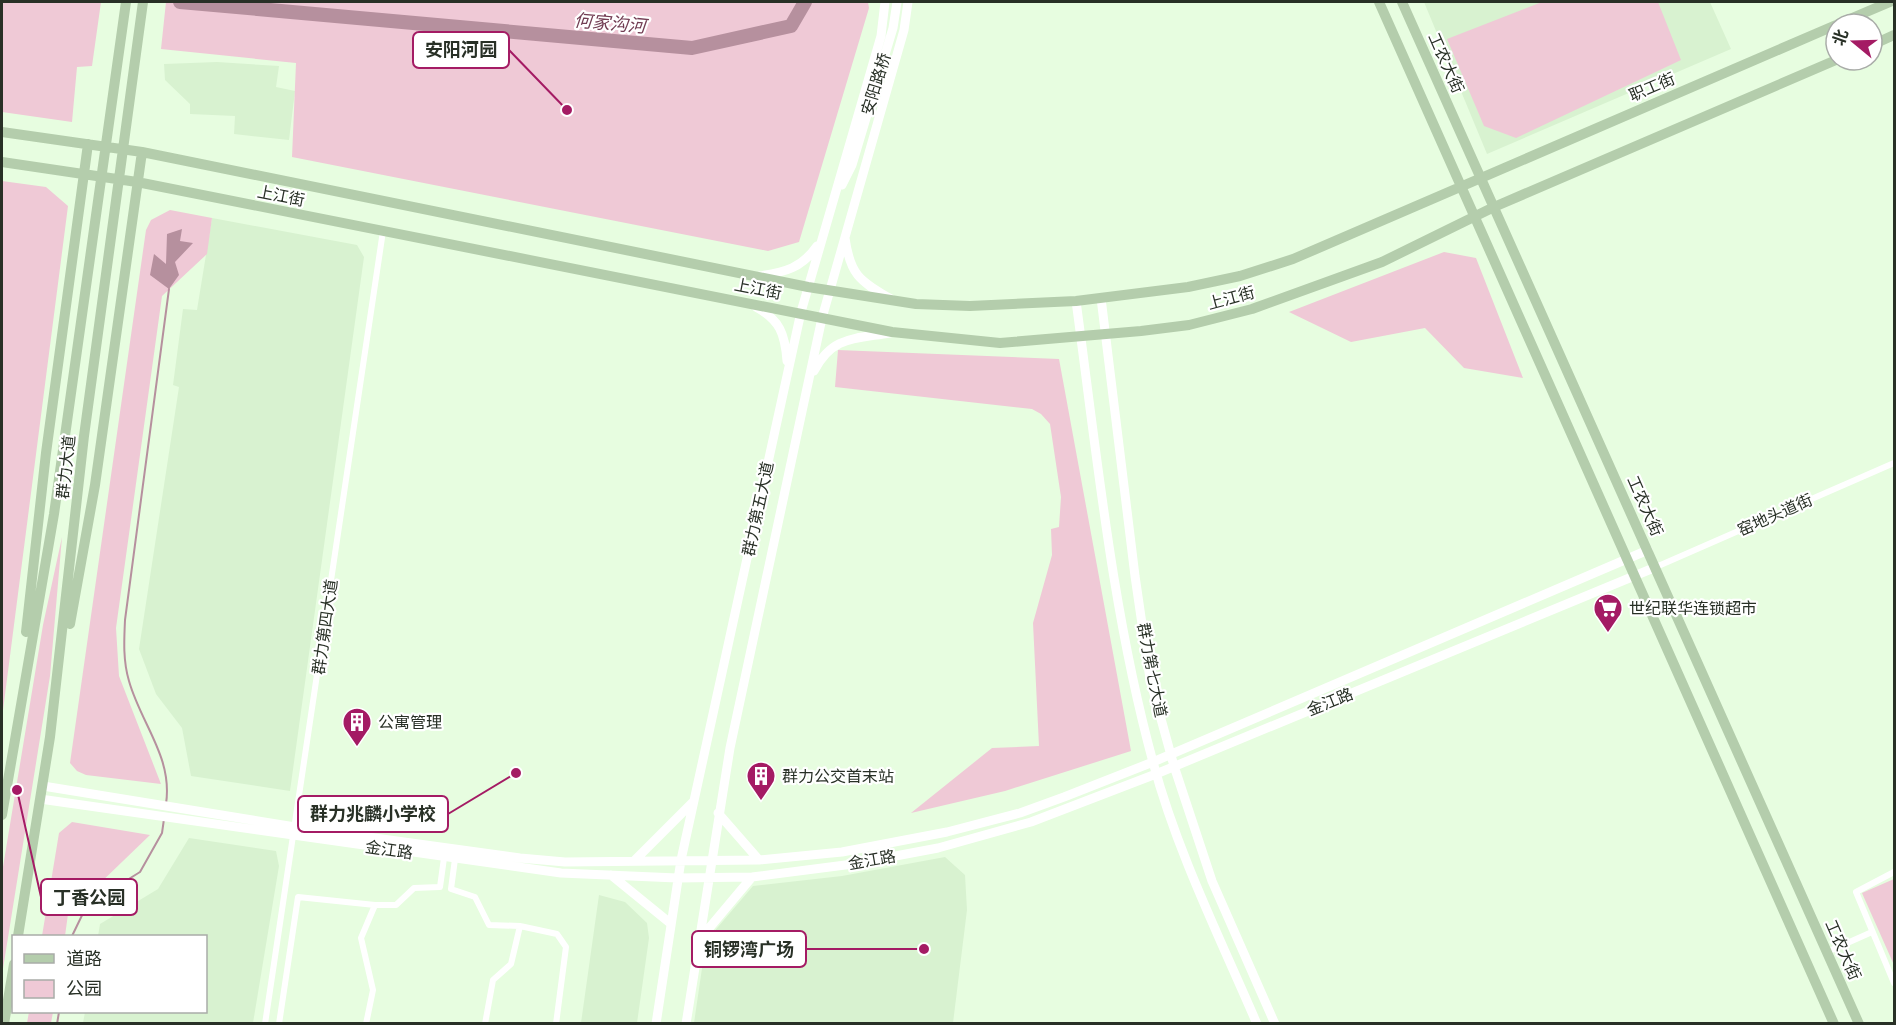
<svg xmlns="http://www.w3.org/2000/svg" width="1896" height="1025" font-family="'Public Sans','Noto Sans SC',sans-serif">
<rect width="100%" height="100%" fill="#e7fde0"/>
<path fill="#d8f2d0" d="M1424,2h286l21,47 -244,105z
M217,62l62,4 -3,21 19,4 -6,49 -55,-6 1,-18 -45,-2v-10l-25,-24 -1,-16z
M212,218l145,27 7,12 -74,534 -99,-15 -9,-48 -26,-34 -17,-45 40,-262 -6,-2 10,-76 14,1z
M189,838l87,13 3,15 -26,157h-170l2,-11h121v-76h-108l2,-12 58,-35z
M945,857l20,18 2,35 -14,113h-259l12,-82 47,-55 89,-10z
M599,895l26,7 22,21 2,15 -12,85h-56z"/>
<path fill="#efc9d6" d="M2,2h99l-9,64 -15,1 -5,55 -70,-10z
M166,2h702l1,6 -70,234 -31,9 -476,-94 4,-94 -135,-14z
M1542,2h116l23,58 -165,78 -32,-12 -37,-87z
M2,181l44,6 22,19 -66,512z
M170,210l42,8 -5,36 -45,42 -46,332 3,48 42,108 -75,-9 -9,-4 -7,-8 76,-533 5,-10z
M1444,252l32,6 47,120 -59,-10 -39,-40 -74,14 -62,-30z
M838,350l221,9 72,392 -126,40 -94,22 81,-65 47,-2 -6,-123 19,-68 -1,-26 8,-2 2,-30 -11,-73 -9,-10 -9,-5 -197,-22z
M62,537l-12,139 -48,299v-102l41,-248z
M72,822l78,13 -82,79 -3,22h-23l17,-103z
M1894,879v86l-32,-72z
M29,1012h24l-2,11h-24z"/>
<path fill="#b6909e" d="M182,229l-2,12 13,2 -18,19 4,13 -10,14 -19,-14 4,-21 12,10 1,-30z"/>
<g fill="none" stroke-linecap="round" stroke-linejoin="round">
<path stroke="#b6909e" stroke-width="2" d="M166,804c7,-47 -25,-80 -37,-123 -6,-20 -5,-40 -4,-61l44,-331
M72,936l15,-31 53,-33 22,-39 2,-14
M57,1024l2,-12"/>
<path stroke="#b6909e" stroke-width="14" d="M180,2l512,46 99,-22 14,-24"/>
<path stroke="#fff" stroke-width="6" d="M1656,567l238,-104
M455,859l-4,30 24,8 14,28 31,1 37,8 9,13 -10,77
M1894,872l-38,20 38,91
M1827,952l45,-20
M265,1024l118,-793
M279,1024l19,-127 77,8h21l18,-17 26,-1 4,-29
M366,1024l7,-34 -12,-52 14,-33
M485,1024l8,-44 18,-16 9,-38"/>
<path stroke="#fff" stroke-width="9" d="M842,185l10,-20 41,-137 4,-26
M845,238c5,36 14,43 46,61
M760,276c25,-4 42,-8 57,-30
M1101,298l34,278 15,103 24,87 38,115 63,143
M1076,301c21,154 36,311 77,461 24,90 67,176 104,262
M756,307c24,13 29,27 31,54
M814,371c18,-35 40,-32 76,-38
M43,786l252,41 225,31 45,4 194,-2 83,-8 105,-20 73,-19 44,-16 89,-35 495,-212
M40,799l521,74 116,5 75,-1 101,-13 85,-16 93,-26 125,-48 500,-207
M718,813l41,47
M635,860l59,-59
M611,875l59,48
M700,939l52,-62
M656,1024l25,-164 120,-548 80,-276 4,-34
M686,1024l44,-276 92,-430 82,-288 4,-28"/>
<path stroke="#b4cdac" stroke-width="10" d="M1379,2l455,1022
M1402,2l457,1022
M1838,24l52,-22
M1872,45l22,-10
M2,132l140,20 666,135 108,17 54,2 106,-5 112,-14 52,-11 53,-17 543,-234
M2,162l135,20 755,150 108,11 141,-12 48,-6 63,-16 130,-47 112,-55 342,-147
M70,624l25,-139 47,-333
M26,632l20,-179 42,-309
M2,815l52,-301 72,-512
M18,936l32,-199 34,-301 59,-434
M4,1024l10,-60"/>
</g>
<defs>
<g id="supermarket-pin" transform="scale(1.5)"><path d="M0 17L-7.5 6A9.5 9.5 0 1 1 7.5 6Z" fill="#a41b64" stroke="#fff"/><path d="M-6-5.5h2.5l.6 2H6L4.5 2H-2.5L-4.4-4H-6ZM-1.5 3.2a1.3 1.3 0 1 0 .1 0ZM3 3.2a1.3 1.3 0 1 0 .1 0Z" fill="#fff"/></g>
<g id="building-pin" transform="scale(1.5)"><path d="M0 17L-7.5 6A9.5 9.5 0 1 1 7.5 6Z" fill="#a41b64" stroke="#fff"/><path d="M-4-6H4V6H1V3H-1V6H-4ZM-2.5-4.3h1.7v1.8h-1.7ZM.8-4.3h1.7v1.8H.8ZM-2.5-1h1.7V.8h-1.7ZM.8-1h1.7V.8H.8Z" fill="#fff"/></g>
</defs>
<g fill-rule="evenodd">
<use href="#supermarket-pin" x="1608" y="608"/>
<use href="#building-pin" x="357" y="722"/>
<use href="#building-pin" x="761" y="776"/>
</g>
<g text-anchor="middle" dominant-baseline="central" stroke-width="4.5" stroke-linejoin="round" paint-order="stroke">
<g font-size="16" fill="#283026" stroke="#fff">
<text transform="translate(1446 63) rotate(66)">工农大街</text>
<text transform="translate(876 84) rotate(-73)">安阳路桥</text>
<text transform="translate(1652 87) rotate(-23)">职工街</text>
<text transform="translate(281 196) rotate(11)">上江街</text>
<text transform="translate(758 289) rotate(11)">上江街</text>
<text transform="translate(1231 298) rotate(-15)">上江街</text>
<text transform="translate(66 467) rotate(-84)">群力大道</text>
<text transform="translate(1645 506) rotate(66)">工农大街</text>
<text transform="translate(758 509) rotate(-78)">群力第五大道</text>
<text transform="translate(1775 515) rotate(-24)">窑地头道街</text>
<text transform="translate(325 627) rotate(-82)">群力第四大道</text>
<text transform="translate(1152 670) rotate(79)">群力第七大道</text>
<text transform="translate(1330 702) rotate(-22)">金江路</text>
<text transform="translate(389 850) rotate(8)">金江路</text>
<text transform="translate(872 860) rotate(-10)">金江路</text>
<text transform="translate(1843 950) rotate(66)">工农大街</text>
</g>
<g font-size="16" fill="#283026" stroke="#fff" text-anchor="start">
<text x="1629" y="608">世纪联华连锁超市</text>
<text x="378" y="722">公寓管理</text>
<text x="782" y="776">群力公交首末站</text>
</g>
<g font-size="18" font-style="italic" fill="#723d53" stroke="#fff">
<text transform="translate(610 23) rotate(5)">何家沟河</text>
</g>
</g>
<path fill="none" stroke="#a41b64" stroke-width="2" d="M567 110L509 50M516 773L448 814M17 790L41 897M924 949L806 949"/>
<g fill="#a41b64" stroke="#fff" stroke-width="2">
<circle cx="567" cy="110" r="6"/>
<circle cx="516" cy="773" r="6"/>
<circle cx="17" cy="790" r="6"/>
<circle cx="924" cy="949" r="6"/>
</g>
<g fill="#fff" stroke="#a41b64" stroke-width="2">
<rect x="413" y="32" width="96" height="36" rx="6"/>
<rect x="298" y="796" width="150" height="36" rx="6"/>
<rect x="41" y="879" width="96" height="36" rx="6"/>
<rect x="692" y="931" width="114" height="36" rx="6"/>
</g>
<g font-size="18" text-anchor="middle" font-weight="bold" fill="#283026">
<text x="461" y="56">安阳河园</text>
<text x="373" y="820">群力兆麟小学校</text>
<text x="89" y="904">丁香公园</text>
<text x="749" y="956">铜锣湾广场</text>
</g>
<rect width="1896" height="1025" fill="none" stroke="#283026" stroke-width="6"/>
<rect x="12" y="935" width="195" height="78" fill="#ffffff" stroke="#a9aca8" stroke-width="1.5"/>
<rect x="24" y="954" width="30" height="9" fill="#b4cdac" stroke="#a9aca8" stroke-width="1.5"/>
<text x="66" y="965" font-size="18" fill="#283026">道路</text>
<rect x="24" y="980" width="30" height="18" fill="#efc9d6" stroke="#a9aca8" stroke-width="1.5"/>
<text x="66" y="995" font-size="18" fill="#283026">公园</text>
<g transform="translate(1854 42) rotate(289)"><circle r="28" fill="#ffffff" stroke="#a9aca8" stroke-width="1.5"/>
<path d="M0-4.5L10 22L0 15L-10 22Z" fill="#a41b64"/>
<text y="-9" font-size="16" font-weight="bold" text-anchor="middle" fill="#283026">北</text>
</g>
</svg>
